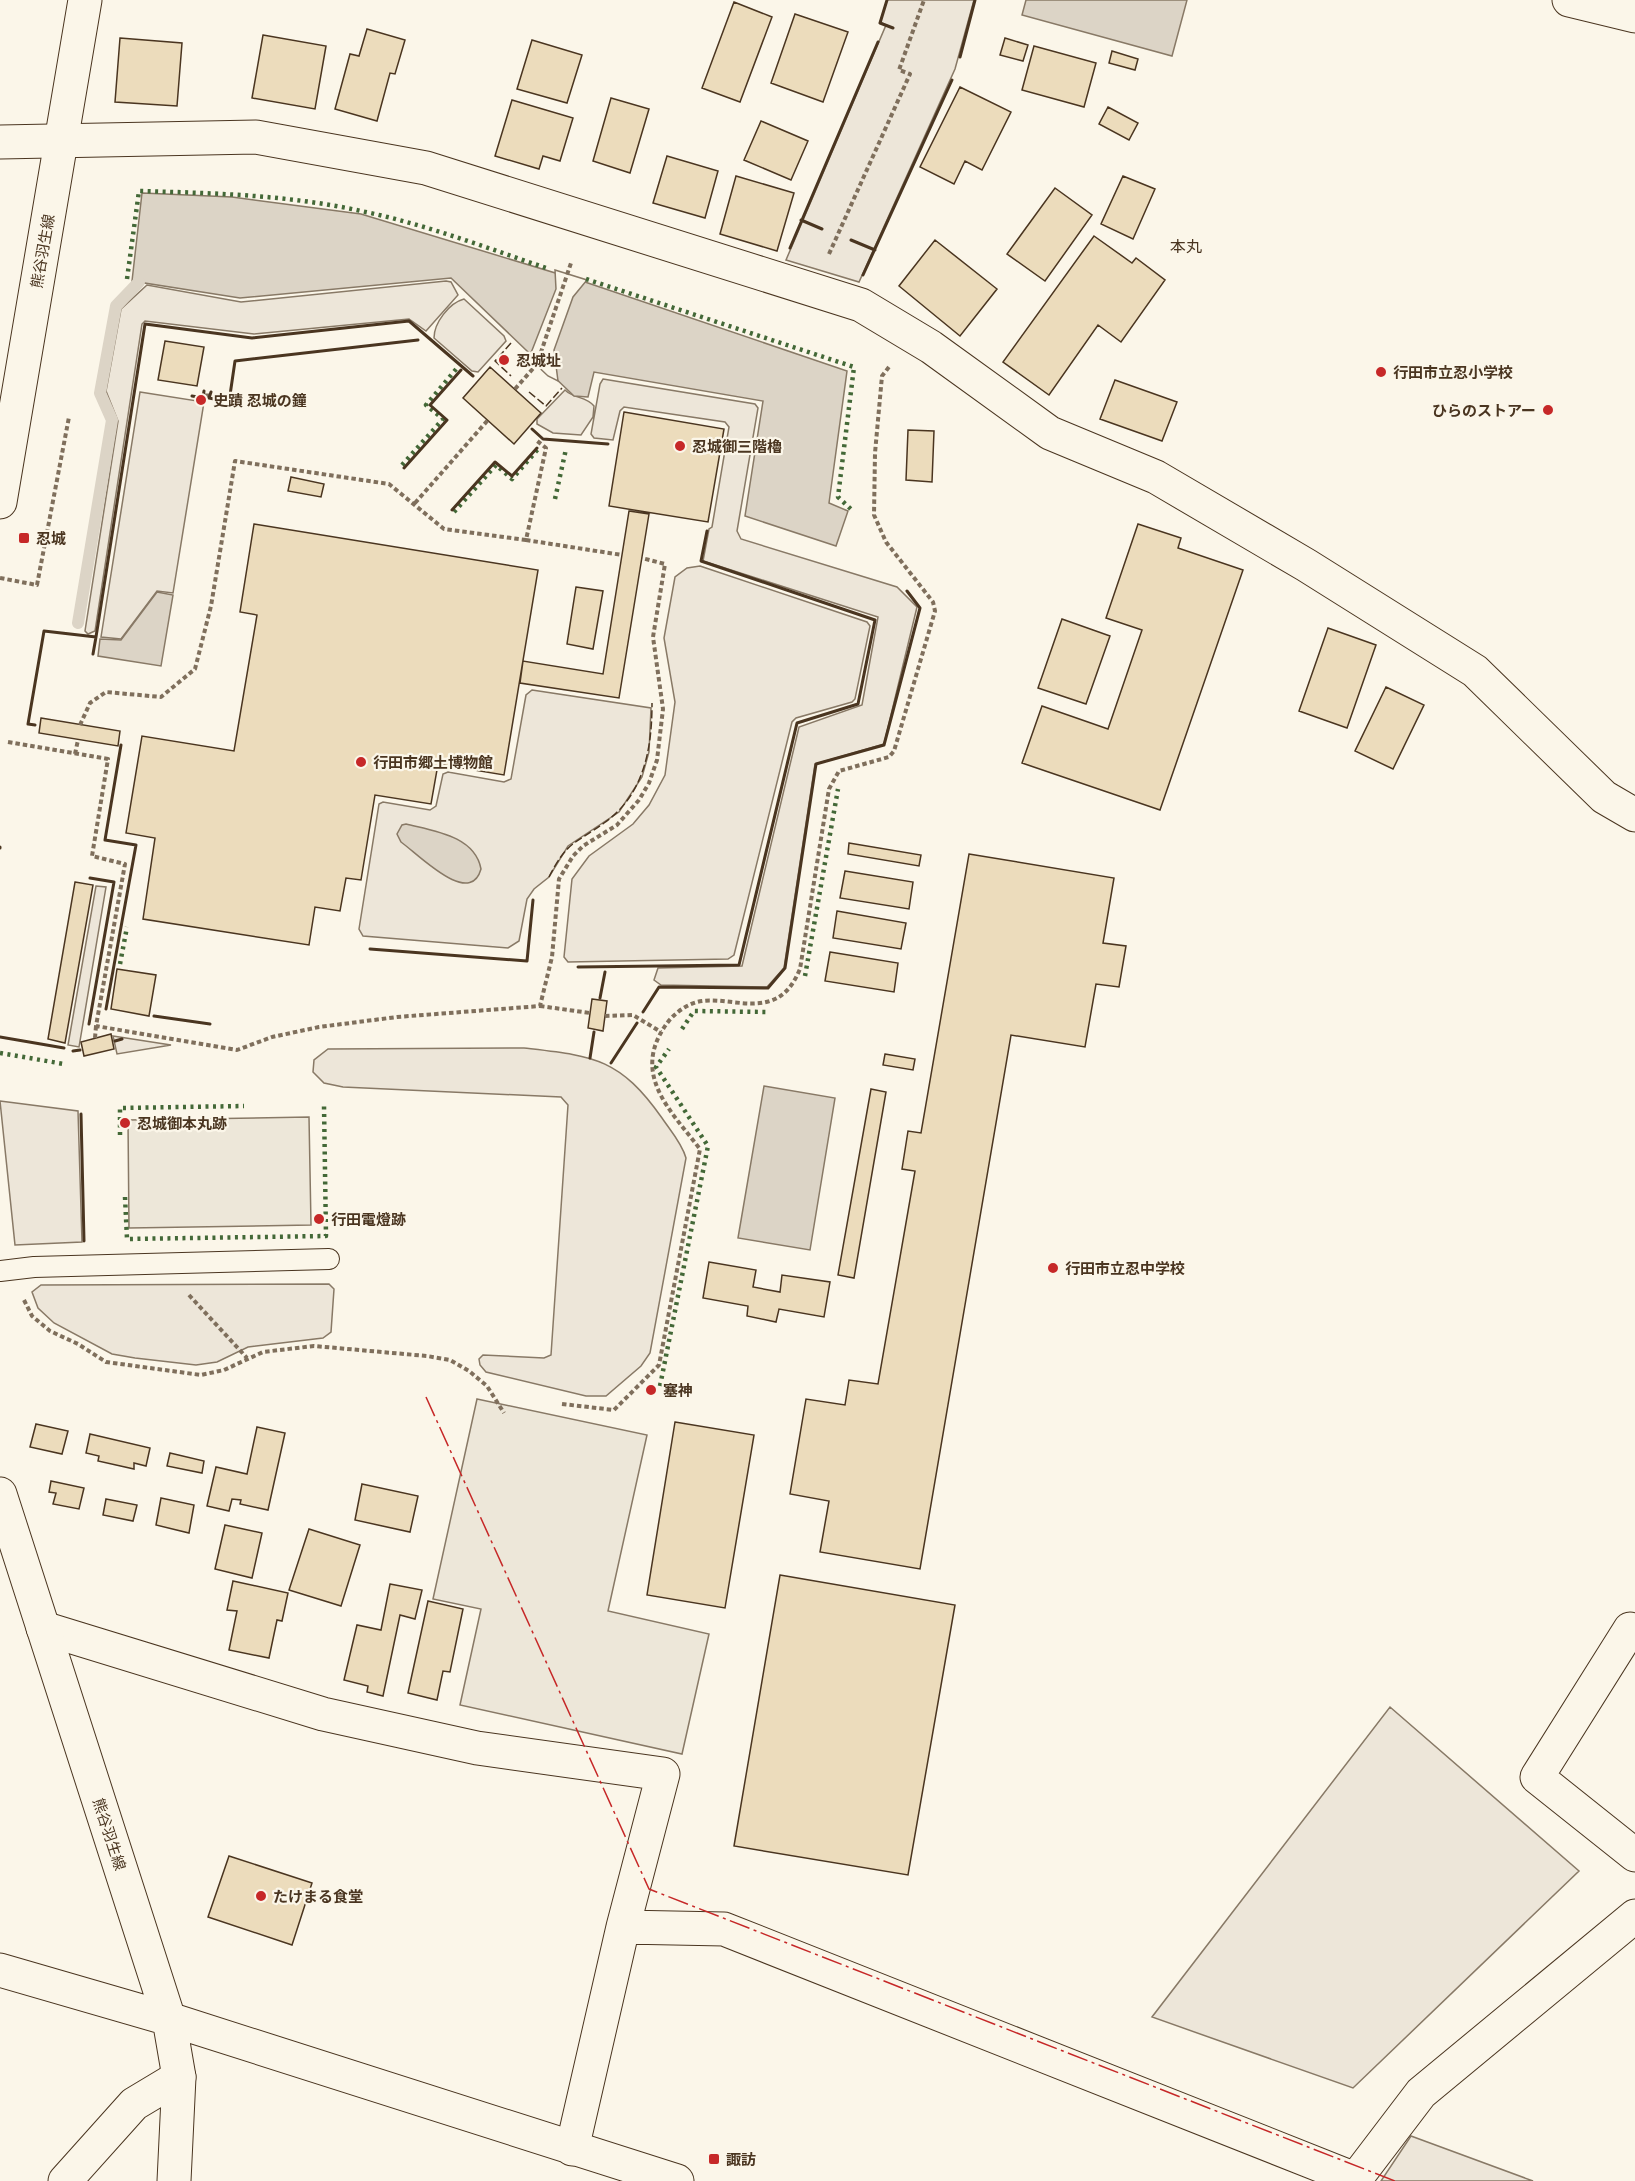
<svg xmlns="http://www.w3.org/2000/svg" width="1635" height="2181" font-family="'Golos Text','Noto Sans JP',sans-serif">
<rect width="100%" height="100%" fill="#fbf6e9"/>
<path fill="#ede6d9" stroke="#887966" stroke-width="1.5" d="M887,0h87l-19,69 -96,213 -73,-22 100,-235 -6,-3z
M446,281l5,1 7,13 -32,36 -17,-12 -155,15 -109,-13 -3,3 -47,307 -7,3 -3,-3 33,-210 -12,-30 15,-82 26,-24 94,17z
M464,299l40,37 2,5 -28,31 -6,-1 -38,-33c0,-15 15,-35 30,-39z
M603,379l152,25 3,4 -21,123 4,8 156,48 20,20 -33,137 -69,20 -31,204 -17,19 -106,-2 -7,-5 4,-12 84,-2 57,-239 63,-22 16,-88 -175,-56 6,-32 3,-2 17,-100 -4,-5 -101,-15 -4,4 -7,29 -19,-2 -3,-4 9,-50z
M565,390c9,9 21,6 29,16l-1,11 -12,18 -28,-2 -16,-9v-5z
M140,392l64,10 -31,191 -16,-2 -36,48 -20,-2z
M700,566l167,56 3,4 -15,73 -3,3 -56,16 -4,4 -58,233 -6,4 -160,3 -4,-5 8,-78 17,-23 44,-32 16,-19 16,-30 10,-73 -11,-64 11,-61 12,-9z
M532,690l119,18 -2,44 -7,25 -23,35 -51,34 -19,31 -15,12 -7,10 -8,42 -11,7 -145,-12 -4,-7 20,-125 4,-2 47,8 6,-4 7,-32 5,-2 56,10 7,-3 15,-84z
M96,886l10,1 -27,160 -11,-2z
M113,1036l58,9 -54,9z
M524,1048c69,8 95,9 138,70 8,12 20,25 24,40l-36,195 -9,13 -35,30h-20l-100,-24 -6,-7 -1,-6 4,-4 61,3 7,-3 17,-250 -7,-8 -218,-10 -19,-4 -11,-11 1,-12 14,-11z
M0,1101l78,10 4,131 -67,3z
M329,1284l5,5 -3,43 -8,6 -75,9 -31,15 -21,3 -61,-7 -23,-4 -58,-31 -16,-15 -6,-16 9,-7z
M1390,1707l189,164 -226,217 -201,-71z
M1411,2136l122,45h-152z"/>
<path fill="#ede7d9" stroke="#887966" stroke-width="1.5" d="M309,1117l2,108 -182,3 -1,-108z
M477,1399l170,36 -39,176 101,23 -27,120 -222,-49 21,-96 -48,-10z"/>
<path fill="#dcd4c6" stroke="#887966" stroke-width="1.5" d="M1026,0h161l-15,56 -150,-41z
M142,193l90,4 129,17 224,68 262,89 -18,132 19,8 -12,35 -91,-30 18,-115 -169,-29 -6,25 -14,-1 -123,-118 -211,20 -108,-17z
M157,592l16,3 -12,71 -63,-10 2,-17 21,1z
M406,824c28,7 69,12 75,45 -11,39 -62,-14 -80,-27l-4,-8 5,-9z
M764,1086l71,12 -25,152 -72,-12z"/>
<path fill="#fbf6e9" stroke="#887966" stroke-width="1.5" d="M555,270l32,10 -14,17 -19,53 4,31 -10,-5 -19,-18 27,-69z"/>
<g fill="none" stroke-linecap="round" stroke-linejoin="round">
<path stroke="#dcd4c6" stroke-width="12" d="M78,623l34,-203 -12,-27 16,-87 23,-24"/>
</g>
<path fill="#ecdcbc" stroke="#4a3520" stroke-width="1.5" d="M734,2l38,15 -32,85 -38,-14z
M795,14l53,18 -25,70 -52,-19z
M367,29l38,11 -10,34 -5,-1 -13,48 -42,-12 15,-55 9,2z
M263,35l63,11 -11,63 -63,-11z
M120,38l62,5 -5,63 -62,-4z
M1005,38l23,7 -5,16 -23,-6z
M532,40l50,15 -15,48 -50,-14z
M1034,46l62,17 -12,44 -62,-17z
M1112,51l26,8 -3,11 -26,-7z
M960,87l51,25 -29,58 -17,-9 -11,23 -34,-17z
M611,98l38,11 -19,64 -37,-12z
M512,100l61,18 -13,43 -17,-5 -4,13 -44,-13z
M1108,107l30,16 -9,17 -30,-16z
M761,121l47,20 -17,39 -47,-20z
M667,156l51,15 -13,47 -52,-15z
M736,176l58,17 -17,58 -57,-17z
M1123,176l32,13 -22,50 -32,-15z
M1055,188l37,27 -47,66 -38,-27z
M1094,236l38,27 4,-5 29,22 -44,62 -23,-17 -49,70 -46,-33z
M935,240l62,49 -37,47 -61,-50z
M165,341l39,6 -7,39 -39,-6z
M490,367l51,46 -27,31 -51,-46z
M1115,380l62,22 -15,39 -62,-22z
M624,412l100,17 -16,93 -99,-16z
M908,430l26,1 -2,51 -26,-2z
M291,477l33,7 -3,13 -33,-6z
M629,511l20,3 -30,184 -99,-15 3,-22 80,13z
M254,524l284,46 -34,205 -66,-11 -7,40 -56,-9 -14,85 -15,-2 -6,33 -25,-4 -6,38 -166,-26 12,-81 -29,-5 16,-97 92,15 23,-136 -17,-3z
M1138,524l43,14 -3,10 65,22 -83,240 -138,-47 20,-57 66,23 34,-99 -36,-12z
M576,587l27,4 -10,58 -26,-5z
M1062,619l48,17 -24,68 -48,-16z
M1328,628l48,17 -29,83 -48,-17z
M1386,687l38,18 -31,64 -38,-18z
M41,718l79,13 -2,15 -79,-13z
M849,843l72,12 -2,11 -71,-12z
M969,854l145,24 -11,65 23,3 -7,41 -23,-3 -11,63 -74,-12 -91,534 -100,-17 9,-51 -39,-7 16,-95 39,6 4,-25 29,4 37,-213 -13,-2 6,-38 13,2z
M845,871l68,11 -4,27 -69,-11z
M75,882l18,3 -28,158 -17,-4z
M837,911l69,12 -5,26 -68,-11z
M830,952l68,11 -4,29 -69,-11z
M117,969l39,6 -7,41 -38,-7z
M592,999l15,2 -4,30 -15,-3z
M111,1034l3,15 -30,7 -3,-14z
M885,1054l30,5 -2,11 -30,-5z
M871,1089l15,3 -32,186 -16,-3z
M709,1262l47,8 -3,17 27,5 2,-17 48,7 -6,35 -45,-8 -3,13 -29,-6 1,-10 -45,-8z
M675,1422l79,13 -29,173 -78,-13z
M36,1424l32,7 -6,23 -32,-7z
M257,1427l28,6 -17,77 -28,-6 1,-4 -9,-1 -3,12 -22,-5 9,-39 31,7z
M90,1434l60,14 -4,18 -12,-3v6l-36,-8 1,-5 -13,-3z
M170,1453l34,8 -2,12 -35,-7z
M51,1481l33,7 -5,21 -26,-5 3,-11 -7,-1z
M362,1484l56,12 -8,36 -55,-12z
M161,1498l33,7 -5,28 -33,-8z
M106,1499l31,6 -4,16 -30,-6z
M225,1525l37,8 -10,45 -37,-9z
M309,1529l51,16 -19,61 -52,-16z
M780,1575l175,30 -47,270 -174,-29z
M233,1581l55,12 -6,28 -5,-1 -8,38 -40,-8 8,-39 -10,-1z
M390,1584l32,6 -7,29 -15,-4 -17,81 -16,-4 1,-6 -24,-6 13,-55 24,5z
M428,1601l35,8 -13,63 -7,-1 -6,29 -29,-7z
M229,1856l83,27 -20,62 -84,-28z"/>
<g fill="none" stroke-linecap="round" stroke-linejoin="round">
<g stroke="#4a3520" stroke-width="22">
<path id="lane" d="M0,1271l34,-4 295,-8"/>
</g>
<g stroke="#4a3520" stroke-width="35">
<path id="street" d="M0,142l256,-5 170,31 435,137 70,42 119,86 106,44 150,88 169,106 129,126 31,18
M43,1628l280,86 154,34 186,26 -40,153 -51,222
M1630,1629l-93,148 98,78
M623,1927l101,2 631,250
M65,2181l69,-77 45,-27
M1354,2181l67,-88 214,-177"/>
</g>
<g stroke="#4a3520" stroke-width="35">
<path id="secondary" d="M1569,0l66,16
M0,502l85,-502
M0,1494l169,525 10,58 -5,104
M0,1970l169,49 508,162"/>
</g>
<path stroke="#7f6f5c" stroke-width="4" stroke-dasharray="4.5 3" stroke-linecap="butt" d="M829,254l81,-180 -11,-4 25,-70
M515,389l22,-25 34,-101
M207,398v-6
M415,503l73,-83
M526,540l96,15
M0,578l37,7 32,-168
M80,725l10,-22 16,-11 55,5 34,-28 16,-63 24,-145 154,23 55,45 82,11 20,-92 -10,-8
M8,742l100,17 -16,97 33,8 -29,162 141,24 35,-13 47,-10 78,-10 143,-11 12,-49 7,-78 14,-23 10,-10 34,-21 22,-25 10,-17 8,-23 6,-51 -10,-72 12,-73 -23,-6
M75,754l3,-14
M540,1006l50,7
M605,1016l28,-1 28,17
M95,1038l1,-12
M189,1295l58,63
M24,1300l8,16 18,15 28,13 28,18 95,13 23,-5 39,-18 51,-6 113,10 23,4 19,11 18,15 17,27
M562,1404l52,6 45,-45 41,-216c-30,-39 -68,-74 -35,-123 8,-12 22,-23 37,-25 21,-3 47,7 68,0 16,-5 24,-18 30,-32l29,-180 10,-18 50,-14 5,-6 41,-140 -2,-9 -47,-60 -12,-27 1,-62 7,-77 7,-9"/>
<use href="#lane" stroke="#fbf6e9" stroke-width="20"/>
<use href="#street" stroke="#fbf6e9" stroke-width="33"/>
<use href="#secondary" stroke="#fbf6e9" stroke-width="33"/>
<path stroke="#436837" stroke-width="4.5" stroke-dasharray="3 4.5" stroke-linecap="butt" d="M127,279l12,-88c74,2 150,4 222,20 64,13 126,37 188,58
M586,279l268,88 -16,130 16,15
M402,465l41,-46 -17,-14 31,-37
M555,499l11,-50
M454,512l42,-47 16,14 26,-30
M120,964l7,-37
M805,976l33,-187
M682,1029l12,-18 73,1
M0,1053l64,11
M120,1135v-27l124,-2
M125,1197l2,42 199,-3 -2,-131
M660,1386l48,-240 -52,-79 13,-18"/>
<path stroke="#4a3520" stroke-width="1.5" stroke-dasharray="8 3" stroke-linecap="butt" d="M511,343l-16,18 16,15
M529,392l17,14 16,-18
M549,877c19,-37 25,-32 55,-54 40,-28 48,-74 48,-120"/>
<path stroke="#4a3520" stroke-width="3" d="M887,0l-7,23 13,5
M960,57l15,-57
M801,220l21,9
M851,240l24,10
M790,248l88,-206
M863,275l89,-195
M211,392l-2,6 20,4 6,-41 183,-21
M192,396l11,2 1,-7
M532,429l11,10 65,5
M404,468l43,-48 -17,-15 31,-35
M452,510l43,-48 17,14 25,-28
M93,654l3,-17
M35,725l-7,-1 16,-93 52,6 49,-313 107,14 157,-17 64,55
M0,848v-1
M370,949l157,12 6,-61
M578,967l161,-2 58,-242 61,-19 17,-84 -174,-59 6,-30
M600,998l5,-26
M106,1009l30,-164 -31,-5 16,-95
M643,1012l16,-25 109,1 17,-20 31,-204 68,-19 36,-137 -13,-17
M154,1016l56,8
M89,1024l25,-142 -24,-4
M0,1037l64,11
M115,1041l7,-2
M73,1051l7,-1
M590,1058l4,-26
M611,1063l26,-40
M81,1114l3,127"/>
<path stroke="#c62828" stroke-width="1.5" stroke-dasharray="21 4.5 3 4.5" stroke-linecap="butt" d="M426,1397l223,492 746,292"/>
</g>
<g fill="#c62828" stroke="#fbf6e9" stroke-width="2">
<circle cx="504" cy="360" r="6"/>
<circle cx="1381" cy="372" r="6"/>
<circle cx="201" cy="400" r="6"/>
<circle cx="1548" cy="410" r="6"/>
<circle cx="680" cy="446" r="6"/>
<rect x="18" y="532" width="12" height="12" rx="3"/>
<circle cx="361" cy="762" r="6"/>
<circle cx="125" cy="1123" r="6"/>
<circle cx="319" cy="1219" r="6"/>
<circle cx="1053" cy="1268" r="6"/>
<circle cx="651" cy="1390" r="6"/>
<circle cx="261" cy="1896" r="6"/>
<rect x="708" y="2153" width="12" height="12" rx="3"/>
</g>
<g text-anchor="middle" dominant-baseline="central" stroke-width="4.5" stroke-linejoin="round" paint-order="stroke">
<g font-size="15" fill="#4a3520" stroke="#fbf6e9">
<text transform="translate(42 251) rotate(-80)">熊谷羽生線</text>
<text transform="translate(110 1834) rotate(72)">熊谷羽生線</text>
</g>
<g font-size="15" font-weight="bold" fill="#4a3520" stroke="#fbf6e9" text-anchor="start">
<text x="516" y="360">忍城址</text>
<text x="1393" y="372">行田市立忍小学校</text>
<text x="213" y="400">史蹟 忍城の鐘</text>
<text x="1536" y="410" text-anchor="end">ひらのストアー</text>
<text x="692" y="446">忍城御三階櫓</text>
<text x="36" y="538">忍城</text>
<text x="373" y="762">行田市郷土博物館</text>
<text x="137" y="1123">忍城御本丸跡</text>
<text x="331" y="1219">行田電燈跡</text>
<text x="1065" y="1268">行田市立忍中学校</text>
<text x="663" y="1390">塞神</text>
<text x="273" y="1896">たけまる食堂</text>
<text x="726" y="2159">諏訪</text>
</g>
<g font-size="16" fill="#4a3520" stroke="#fbf6e9">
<text x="1186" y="246">本丸</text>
</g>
</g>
</svg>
